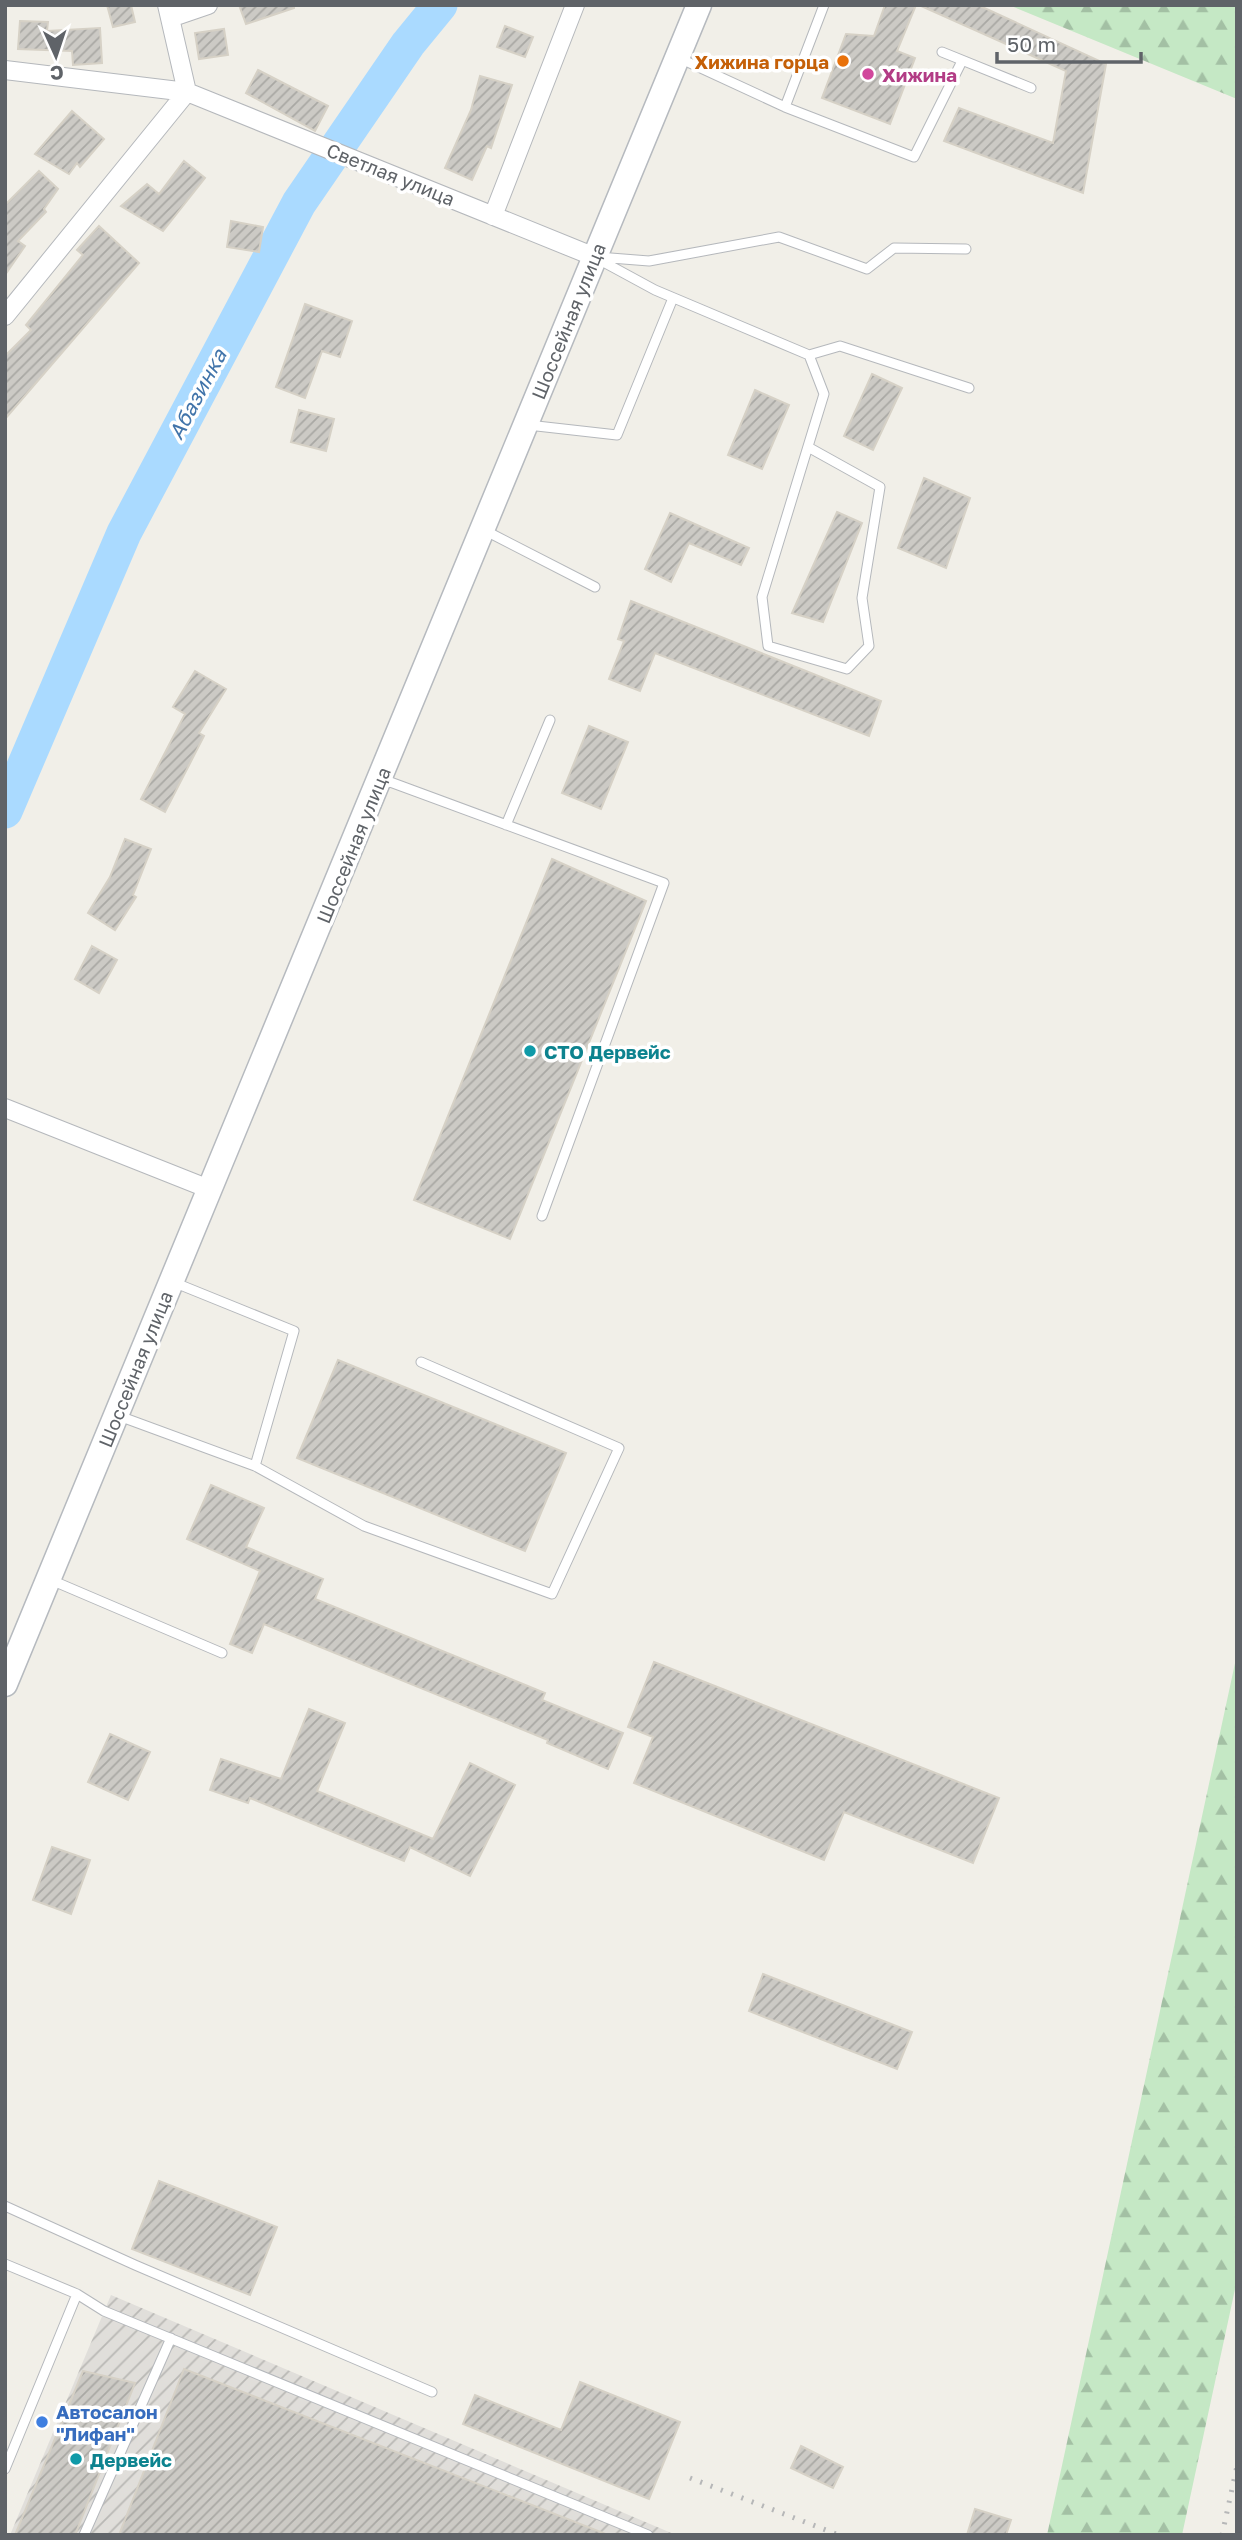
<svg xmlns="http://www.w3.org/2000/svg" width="1242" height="2540" font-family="'Golos Text',sans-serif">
<defs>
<pattern id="industrial-furrows" width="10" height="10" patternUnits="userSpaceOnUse" patternTransform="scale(1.75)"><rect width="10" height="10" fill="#e0deda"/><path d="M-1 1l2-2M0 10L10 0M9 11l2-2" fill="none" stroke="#b9b8b5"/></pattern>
<pattern id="forest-firs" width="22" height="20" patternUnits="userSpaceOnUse" patternTransform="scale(1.75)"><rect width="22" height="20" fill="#c5e8c5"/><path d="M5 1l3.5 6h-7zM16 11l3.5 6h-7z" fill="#a3c0a4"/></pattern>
<pattern id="building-hatch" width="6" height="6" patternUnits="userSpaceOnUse" patternTransform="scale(1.75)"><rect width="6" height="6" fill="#cccac5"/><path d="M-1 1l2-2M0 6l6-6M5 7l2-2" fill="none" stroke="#a9a8a4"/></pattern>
</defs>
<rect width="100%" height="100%" fill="#f1efe8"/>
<path fill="url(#industrial-furrows)" d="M111,2295l565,240h-666z"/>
<path fill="url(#forest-firs)" d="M1009,5h228v94z
M1237,1654v626l-55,255h-135z"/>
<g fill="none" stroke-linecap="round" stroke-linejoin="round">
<path stroke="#aadaff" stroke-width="35" d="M5,811l119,-278 175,-330 109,-159 32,-39"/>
</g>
<path fill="url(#building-hatch)" stroke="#d6d1c6" stroke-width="2" d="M107,5h24l4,17 -22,5z
M239,5h55v3l-48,16z
M885,5h31l-19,46 18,7 -25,66 -68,-26 24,-64 28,2z
M919,5h59l128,59 -23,129 -139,-52 15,-33 94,35 13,-72z
M20,21l28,1 -1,9 53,-3 2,35 -29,2 -1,-14 -54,-2z
M505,26l28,11 -8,20 -28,-10z
M224,29l4,26 -29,4 -4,-26z
M258,70l70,36 -13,25 -69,-38z
M480,76l32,9 -21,63 -4,-2 -15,34 -27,-12 26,-58z
M72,111l32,28 -24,28 -3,-4 -8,11 -34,-20z
M184,161l21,17 -42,53 -42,-25 26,-22 12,10z
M39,171l19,18 -14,20 2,3 -28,29 7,5 -20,29v-70z
M231,221l32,6 -4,25 -32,-5z
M99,226l40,37 -134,156v-63l26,-26 -5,-5 57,-70 -6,-5z
M305,304l47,17 -12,36 -18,-6 -17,47 -29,-11z
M872,374l30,14 -29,62 -29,-14z
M755,390l34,15 -27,64 -34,-14z
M299,410l35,9 -8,32 -35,-9z
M924,478l46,20 -24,70 -48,-20z
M837,512l25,11 -39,99 -31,-9z
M670,513l79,35 -8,17 -52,-22 -18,39 -26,-13z
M631,601l250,100 -12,35 -214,-83 -15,38 -31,-12 15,-38 -6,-2z
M195,671l31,18 -27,44 5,3 -39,76 -24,-13 44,-85 -12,-7z
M589,726l39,16 -27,67 -39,-16z
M125,839l26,10 -18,46 3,2 -21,33 -27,-17 22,-36z
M552,859l94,42 -136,338 -96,-39z
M92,946l25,14 -18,33 -24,-14z
M338,1360l228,93 -41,98 -228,-93z
M211,1485l53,23 -18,39 77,32 -8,20 230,94 -3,7 81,33 -15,36 -61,-26 1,-3 -284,-116 -12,29 -22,-9 30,-73 -73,-32z
M654,1662l345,136 -26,65 -129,-51 -20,48 -190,-77 19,-46 -25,-10z
M309,1709l36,14 -28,68 116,48 37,-76 45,22 -45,91 -60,-29 -6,14 -154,-63 -2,5 -38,-13 11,-31 60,20z
M110,1734l40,18 -22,48 -40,-18z
M52,1847l38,13 -19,54 -38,-14z
M763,1974l149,58 -15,37 -148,-58z
M159,2181l118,46 -27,68 -118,-46z
M184,2369l422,165 -1,1h-486z
M83,2371l52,12 -60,152h-60z
M580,2382l100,40 -31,77 -186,-75 12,-29 86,35z
M801,2446l42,21 -10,21 -42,-20z
M975,2509l36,11 -5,15h-39z"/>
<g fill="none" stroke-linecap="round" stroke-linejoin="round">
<g stroke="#b5b8bc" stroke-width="11">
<path id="lane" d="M942,52l89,36
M679,58l106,49 129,50 48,-96
M785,107l39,-102
M598,257l51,4 130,-24 88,32 27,-21 72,1
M596,258l59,32 154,65 31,-9 129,42
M528,425l89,10 56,-137
M808,447l72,40 -18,111 7,48 -22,23 -79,-23 -6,-49 62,-203 -15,-39
M484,530l111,57
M382,779l282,104 -122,333
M506,825l44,-105
M173,1282l121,49 -39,135 109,60 188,68 67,-146 -198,-86
M119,1416l136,50
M51,1580l171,73
M5,2206l130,59 297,127
M5,2264l72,30 27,17 544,224
M5,2469l72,-175
M84,2535l87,-197"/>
</g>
<g stroke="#b5b8bc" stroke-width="20">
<path id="street" d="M167,5l20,87
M170,18l38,-13
M5,70l182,22 408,165
M493,216l82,-211
M5,316l182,-224
M5,1108l194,77"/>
</g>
<g stroke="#b6babf" stroke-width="27">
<path id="secondary" d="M5,1684l694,-1679"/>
</g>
<use href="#lane" stroke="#fff" stroke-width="9"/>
<use href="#street" stroke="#fff" stroke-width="18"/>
<use href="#secondary" stroke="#fff" stroke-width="24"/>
<path stroke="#b6b7b8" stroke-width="5" stroke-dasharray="2 9" stroke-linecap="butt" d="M690,2478l149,57
M1222,2535l15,-69"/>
</g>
<circle fill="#e8710a" stroke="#fff" stroke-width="2.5" cx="843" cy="61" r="7"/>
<circle fill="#d1479c" stroke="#fff" stroke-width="2.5" cx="868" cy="74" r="7"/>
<g fill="#0f9aa8" stroke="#fff" stroke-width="2.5">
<circle cx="530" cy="1051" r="7"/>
<circle cx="76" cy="2459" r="7"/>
</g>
<circle fill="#3f7fe0" stroke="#fff" stroke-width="2.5" cx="42" cy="2422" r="7"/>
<g text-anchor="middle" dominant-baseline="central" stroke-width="7" stroke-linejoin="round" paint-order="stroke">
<g font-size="19" font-weight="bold" fill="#c56008" stroke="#fff" text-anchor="end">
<text x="829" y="61">Хижина горца</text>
</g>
<g font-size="19" font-weight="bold" fill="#b23c85" stroke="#fff" text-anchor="start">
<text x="882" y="74">Хижина</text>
</g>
<g font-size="19" fill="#5f6368" stroke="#fff">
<text transform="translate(391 174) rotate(22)">Светлая улица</text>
<text transform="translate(568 321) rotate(-68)">Шоссейная улица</text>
<text transform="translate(353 845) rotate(-68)">Шоссейная улица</text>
<text transform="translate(135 1369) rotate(-68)">Шоссейная улица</text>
</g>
<g font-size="19" font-weight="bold" fill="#0d838f" stroke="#fff" text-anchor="start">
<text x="544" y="1051">СТО Дервейс</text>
<text x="90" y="2459">Дервейс</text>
</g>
<g font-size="19" font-weight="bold" fill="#366cbe" stroke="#fff" text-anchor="start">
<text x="56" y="2411">Автосалон<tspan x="56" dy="22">"Лифан"</tspan></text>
</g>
<g font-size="21" font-style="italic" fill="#4174aa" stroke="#fff">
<text transform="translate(197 394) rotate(-62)">Абазинка</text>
</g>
</g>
<rect width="1242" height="2540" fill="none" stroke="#5f6368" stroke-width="14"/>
<g transform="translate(56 56) rotate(177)" stroke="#ffffff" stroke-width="5" paint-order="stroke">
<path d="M0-5L12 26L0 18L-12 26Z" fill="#5f6368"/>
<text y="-10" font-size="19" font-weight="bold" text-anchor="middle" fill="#5f6368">С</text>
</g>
<path d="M997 52v10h144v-10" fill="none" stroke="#5f6368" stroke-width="3.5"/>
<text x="1007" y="52" font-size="21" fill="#5f6368" stroke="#ffffff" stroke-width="5" paint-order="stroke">50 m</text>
</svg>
